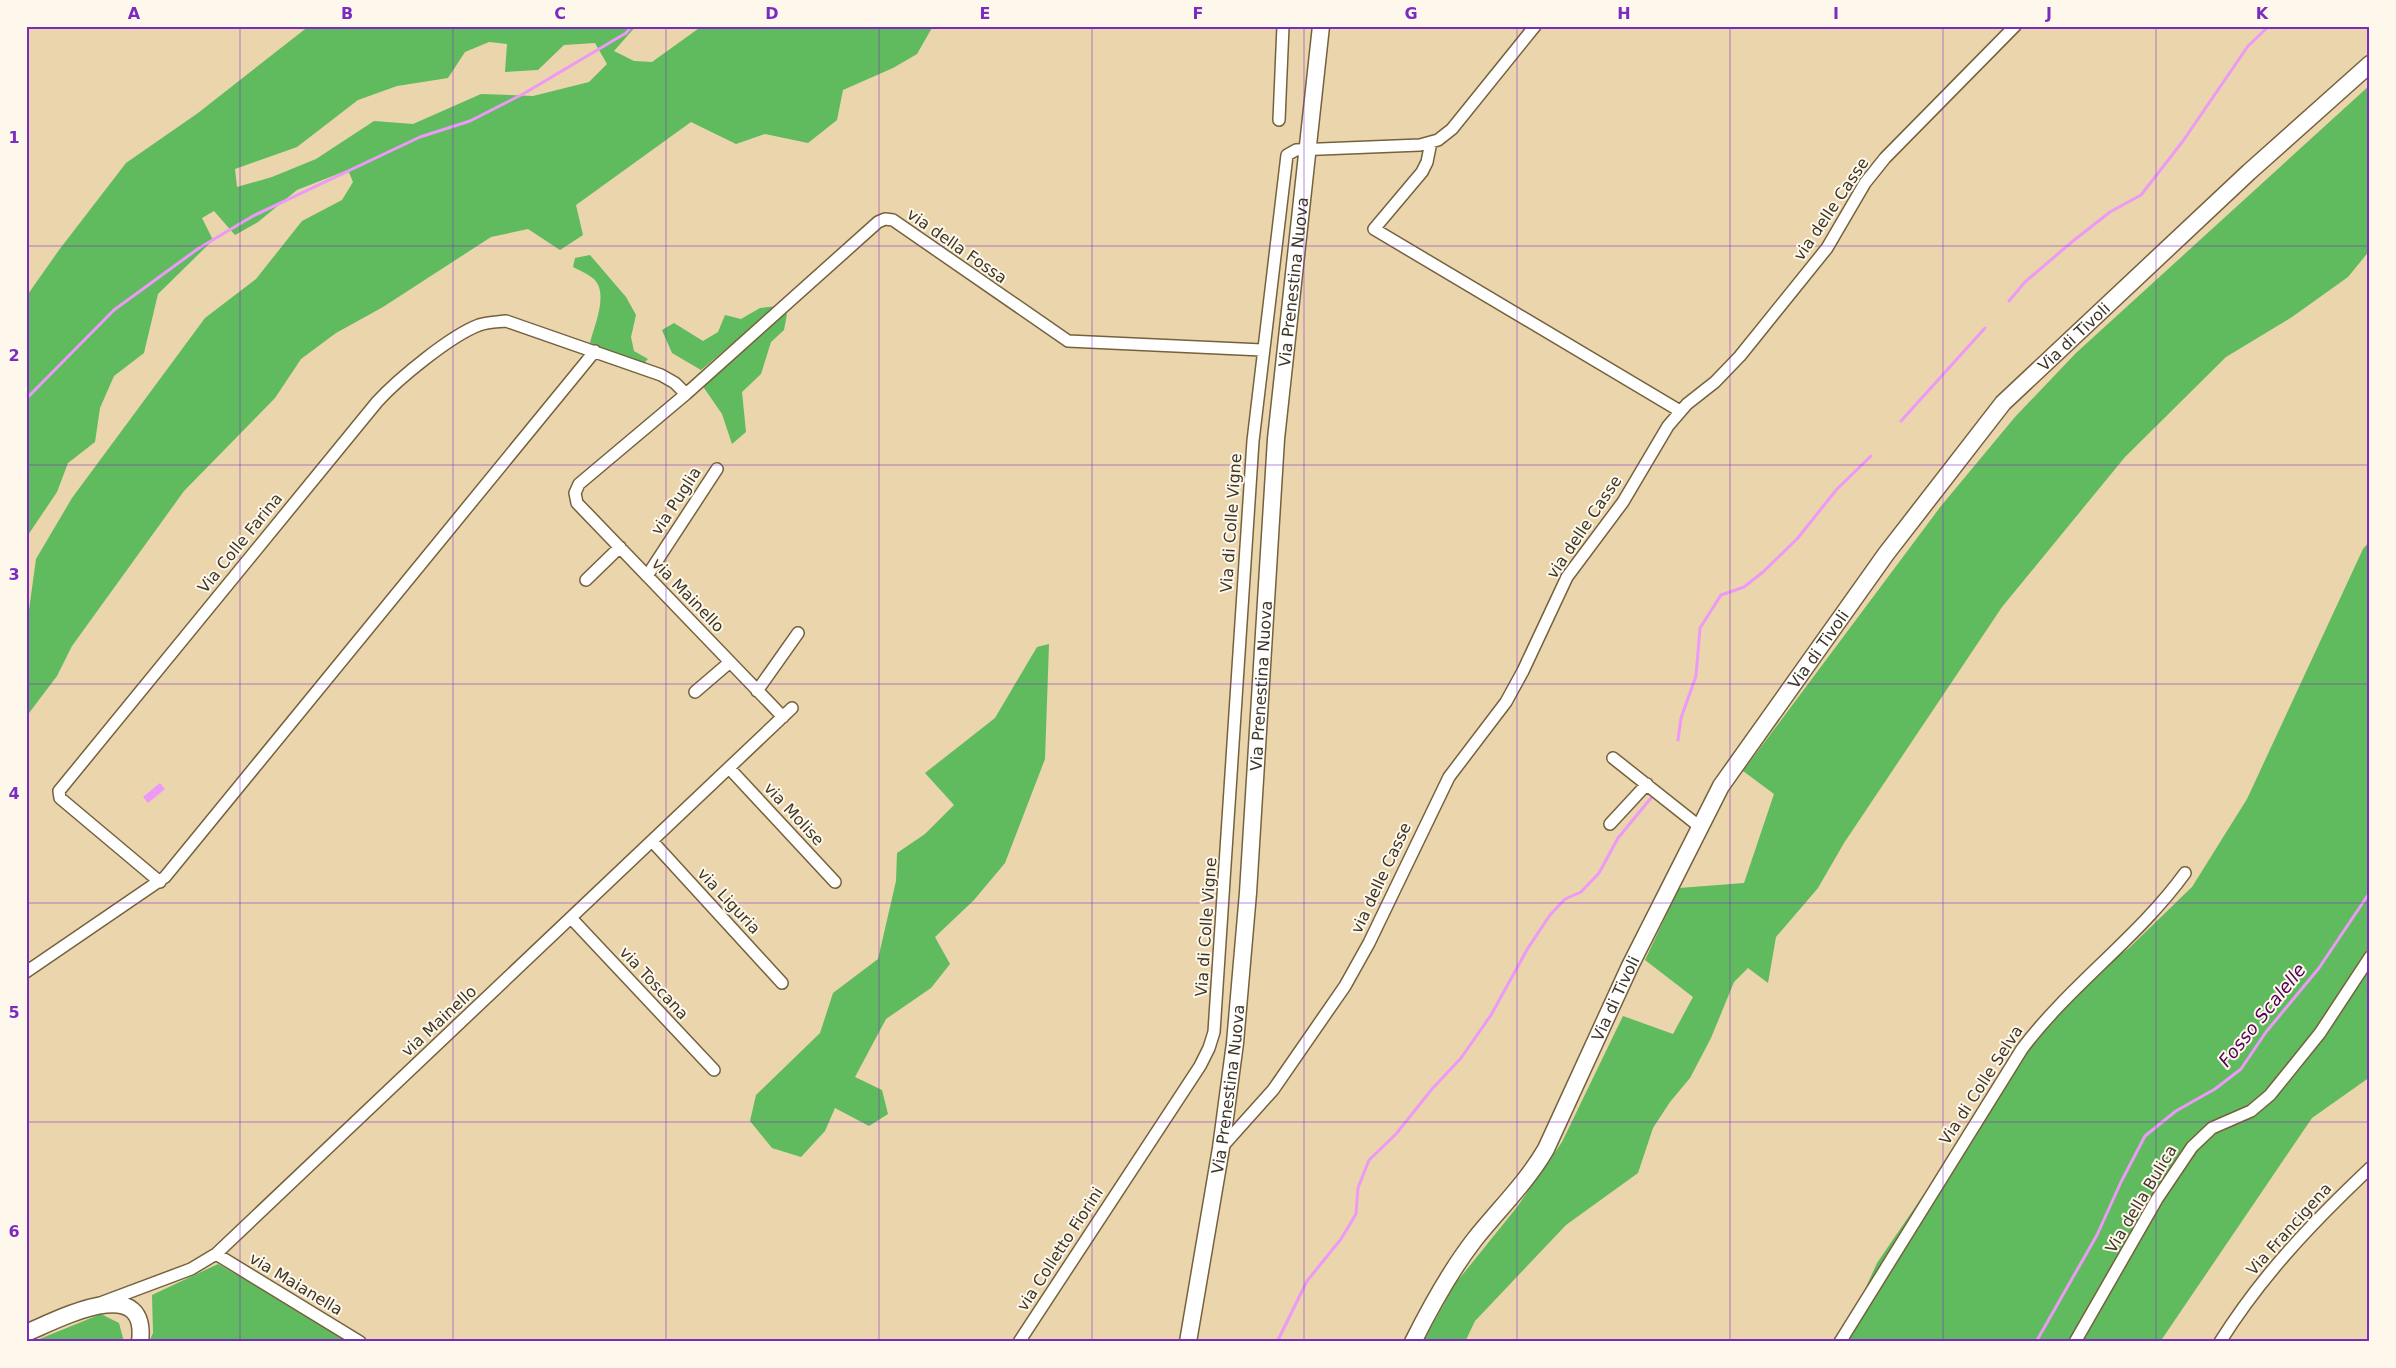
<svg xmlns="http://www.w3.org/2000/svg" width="2396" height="1368" font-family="'DejaVu Sans',sans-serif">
<rect width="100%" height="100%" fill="#ead5ac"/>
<path fill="#60ba5e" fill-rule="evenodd" d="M309,26h327l-22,25 20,10 18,1 50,-36h231l-16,28 -24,14 -50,22 -6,30 -29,23 -43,-9 -29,10 -45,-22 -115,83 7,30 -23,15 -32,-21 -37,8 -108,70 -47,26 -35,26 -26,39 -91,93 -112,155 -15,30 -31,41v-85l10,-73 36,-61 133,-180 51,-39 46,-58 40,-21 11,-18 -5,-12 -51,20 -39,32 -23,13 -21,-24 -12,7 11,22 -55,54 -14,59 -30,23 -14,32 -5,34 -27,21 -11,29 -31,46v-241l33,-47 67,-87 72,-50zM489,42l18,2 -2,28 33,-2 26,-25 31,-2 12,21 -18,18 -56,14 -52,-2 -68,30 -39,-3 -58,38 -44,18 -35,10 -2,-18 62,-22 61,-47 39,-14 51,-8 17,-26z
M2370,85v165l-22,27 -56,40 -66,40 -101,100 -123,150 -158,236 -26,45 -42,49 -8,46 -20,-15 -14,14 -23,56 -21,40 -20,24 -17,26 -15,45 -72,52 -91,96 -10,21h-42l32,-58 62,-77 45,-65 61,-126 50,18 20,-37 -48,-37 34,-72 65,-5 30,-89 -31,-23 198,-265 74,-89 61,-64z
M590,255l36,42 10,18 -5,22 3,14 14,8 -5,5 -53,-21c4,-17 19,-49 4,-64 -6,-5 -15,-9 -21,-12l2,-9z
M777,306l-76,64 -29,-17 -10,-23 12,-7 29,18 15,-9 7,-17 16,4 19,-11z
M783,312l4,2 -3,16 -13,12 -10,32 -19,18 4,40 -14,12 -10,-30 -20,-29z
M2370,541v536l-58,41 -152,224h-319l36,-79 73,-107 123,-166 56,-42 63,-61 55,-88 116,-250z
M1049,644l-4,115 -40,104 -31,37 -39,37 15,27 -19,24 -45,31 -31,58 27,13 6,24 -19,12 -34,-18 -10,23 -24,26 -29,-9 -22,-27 6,-26 64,-62 13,-40 45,-34 18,-78 1,-28 28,-19 29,-29 -29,-32 70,-55 42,-71z
M218,1264l136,78h-205l4,-9 -1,-38z
M101,1314l18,9 5,19h-92z"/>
<path fill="#ed99f7" d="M160,783l5,6 -17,14 -5,-6z"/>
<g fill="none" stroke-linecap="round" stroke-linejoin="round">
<path stroke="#ed99f7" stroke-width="3" d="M2009,301l16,-19 48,-41 37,-29 31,-17 42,-54 65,-95 21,-20
M26,399l88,-89 85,-62 54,-32 167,-79 50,-16 53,-27 103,-61 6,-7
M1901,421l84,-93
M1678,740l3,-22 15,-42 4,-48 21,-33 23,-8 19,-15 34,-33 40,-50 34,-33
M1277,1342l30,-61 34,-42 15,-25 2,-26 11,-28 27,-26 36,-45 29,-31 30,-43 37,-67 22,-33 15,-16 16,-7 18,-19 19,-35 33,-40
M2036,1342l61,-107 24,-53 24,-46 31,-25 39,-22 26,-20 25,-37 53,-64 51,-76"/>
<g stroke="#75623d" stroke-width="14">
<path id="street" d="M1279,120l4,-94
M1431,142l-4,20 -5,10 -48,57 306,182
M647,576l70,-107
M586,580l34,-33
M757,691l41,-58
M695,692l35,-30
M783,717l-206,-214 -2,-10 4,-9 107,-90 192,-172 7,-3 8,1 175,121 194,9
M1613,758l87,69
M729,768l106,114
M1610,824l37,-40
M652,841l130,142
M160,882l-100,-84 -1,-7 318,-389c21,-23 73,-66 102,-77 9,-3 18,-3 27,-4l155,54 14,8 11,11
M571,918l143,152
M26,972l139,-95 430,-526
M1221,1148l52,-58 72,-104 24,-43 80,-166 57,-75 17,-31 44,-94 56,-75 45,-76 19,-22 28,-22 25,-26 87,-108 38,-65 20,-25 130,-132
M216,1254l144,88
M103,1302l88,-33 25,-15 576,-546
M1019,1342l181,-276 9,-18 5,-16 39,-591 34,-286 9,-5 124,-5 18,-5 14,-11 83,-103
M1840,1342l182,-293c48,-64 116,-111 163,-176
M2075,1342l82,-143 35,-52 20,-19 39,-17 19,-16 50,-62 50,-76
M2220,1342c42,-67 93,-120 150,-174"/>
</g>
<g stroke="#75623d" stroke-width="19">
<g id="secondary">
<path d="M26,1333c29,-12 123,-63 114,9"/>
<path id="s1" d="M1188,1342l33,-194 14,-105 13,-150 28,-454 45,-413"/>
<path id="s2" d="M1413,1342c18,-36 37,-71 62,-103 24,-30 52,-57 71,-90l84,-183 91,-180 165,-232 117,-151 246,-231 121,-108"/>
</g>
</g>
<use href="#street" stroke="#fff" stroke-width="11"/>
<use href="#secondary" stroke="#fff" stroke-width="16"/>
</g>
<path fill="none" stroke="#7b2cbf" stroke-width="1" stroke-opacity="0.55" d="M240,26v1316M453,26v1316M666,26v1316M879,26v1316M1092,26v1316M1304,26v1316M1517,26v1316M1730,26v1316M1943,26v1316M2156,26v1316M26,246h2344M26,465h2344M26,684h2344M26,903h2344M26,1122h2344"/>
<g text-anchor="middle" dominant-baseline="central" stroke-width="4" stroke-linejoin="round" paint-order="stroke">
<g font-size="16" fill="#3e3625" stroke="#fef8ec">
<text transform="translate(1831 209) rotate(-56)">via delle Casse</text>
<text transform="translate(957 246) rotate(35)">via della Fossa</text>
<text stroke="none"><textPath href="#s1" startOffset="1066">Via Prenestina Nuova</textPath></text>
<text stroke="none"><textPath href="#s2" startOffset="1211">Via di Tivoli</textPath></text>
<text transform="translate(676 501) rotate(-57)">via Puglia</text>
<text transform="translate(1231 523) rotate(-86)">Via di Colle Vigne</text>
<text transform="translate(1584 527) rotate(-56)">via delle Casse</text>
<text transform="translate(240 543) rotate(-51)">Via Colle Farina</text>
<text transform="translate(688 595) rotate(46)">via Mainello</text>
<text stroke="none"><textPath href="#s2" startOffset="806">Via di Tivoli</textPath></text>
<text stroke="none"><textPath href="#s1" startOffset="661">Via Prenestina Nuova</textPath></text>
<text transform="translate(794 814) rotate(47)">via Molise</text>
<text transform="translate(1381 878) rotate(-65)">via delle Casse</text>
<text transform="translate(729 901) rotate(47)">via Liguria</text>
<text transform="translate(1206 927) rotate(-86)">Via di Colle Vigne</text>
<text transform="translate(654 983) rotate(47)">via Toscana</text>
<text stroke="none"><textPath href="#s2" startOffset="401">Via di Tivoli</textPath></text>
<text transform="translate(439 1021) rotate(-43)">via Mainello</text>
<text transform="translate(1981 1085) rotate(-57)">Via di Colle Selva</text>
<text stroke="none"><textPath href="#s1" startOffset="256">Via Prenestina Nuova</textPath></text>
<text transform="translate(2141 1199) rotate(-59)">Via della Bulica</text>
<text transform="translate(2289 1229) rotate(-48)">Via Francigena</text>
<text transform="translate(1060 1249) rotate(-57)">via Colletto Fiorini</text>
<text transform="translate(296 1284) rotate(31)">via Maianella</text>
</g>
<g font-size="18" font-style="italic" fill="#510059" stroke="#fef8ec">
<text transform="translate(2262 1015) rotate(-51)">Fosso Scalelle</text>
</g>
</g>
<rect width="2396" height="1368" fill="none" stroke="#fef8ec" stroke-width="55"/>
<rect x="28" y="28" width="2340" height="1312" fill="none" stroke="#7b2cbf" stroke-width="2"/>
<g font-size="16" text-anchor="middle" font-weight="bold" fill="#7b2cbf">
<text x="134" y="19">A</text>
<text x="347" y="19">B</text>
<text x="560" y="19">C</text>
<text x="772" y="19">D</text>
<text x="985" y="19">E</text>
<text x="1198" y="19">F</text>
<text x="1411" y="19">G</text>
<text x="1624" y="19">H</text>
<text x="1836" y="19">I</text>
<text x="2049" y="19">J</text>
<text x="2262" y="19">K</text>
<text x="14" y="143">1</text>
<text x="14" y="361">2</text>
<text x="14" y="580">3</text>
<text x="14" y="799">4</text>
<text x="14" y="1018">5</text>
<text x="14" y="1237">6</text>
</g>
</svg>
